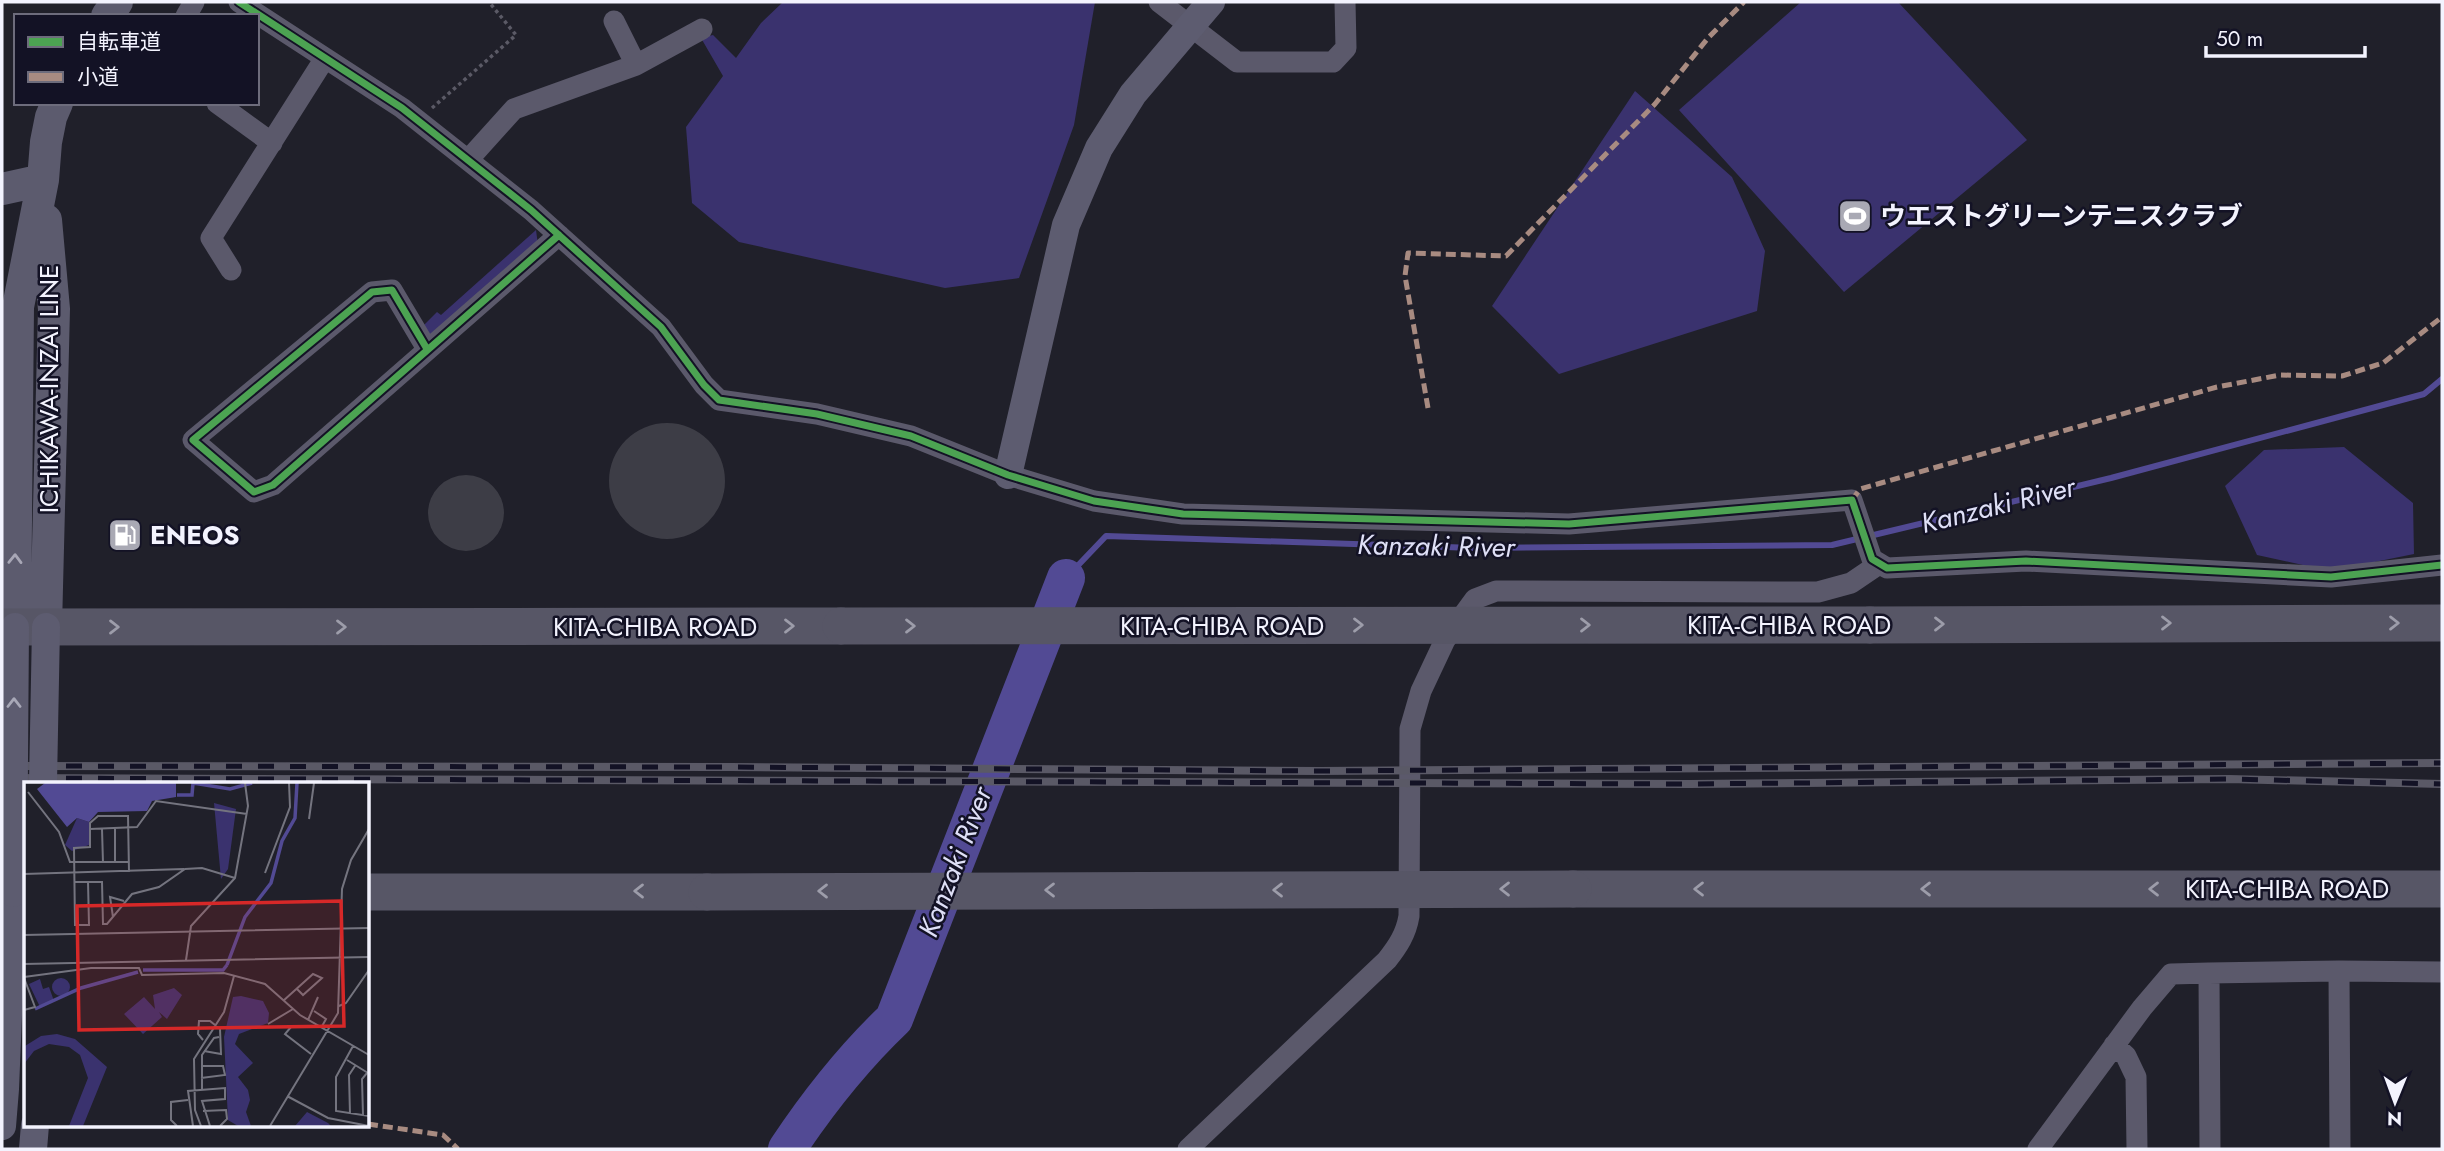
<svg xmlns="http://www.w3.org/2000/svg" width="2444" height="1151" font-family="Jost,'Noto Sans JP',sans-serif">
<rect width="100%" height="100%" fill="#20202a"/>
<path fill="#3a326e" d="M783,2h312l-21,123 -55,153 -74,10 -206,-46 -47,-39 -6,-76 37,-51 -22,-38 12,-3 23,23 25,-35z
M1801,2h97l129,138 -183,152 -165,-182z
M1635,91l97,86 33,74 -8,60 -198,63 -67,-68z
M536,230l2,15 -103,92 -15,-8 17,-17 4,3z
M2344,447l69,56 1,51 -84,17 -73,-16 -32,-69 39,-36z"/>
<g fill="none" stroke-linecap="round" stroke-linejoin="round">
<path stroke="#524a94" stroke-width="6" d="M1066,578l40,-42 369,12 357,-3 279,-67 313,-84 18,-15"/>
<path stroke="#524a94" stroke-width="38" d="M787,1149c32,-48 66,-91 107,-130l172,-441"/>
</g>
<path fill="#3d3d46" d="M609 481a58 58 0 1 1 116 0a58 58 0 1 1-116 0Z
M428 513a38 38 0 1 1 76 0a38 38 0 1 1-76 0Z"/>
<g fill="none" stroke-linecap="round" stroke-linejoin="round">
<path stroke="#5b5a66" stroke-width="3.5" stroke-dasharray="3.5 3.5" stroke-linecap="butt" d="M432,108l84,-73 -27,-33"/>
<path stroke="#5b596b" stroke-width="21" d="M239,2l163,106 129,102 130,117 43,58 15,15 98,14 94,22 97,39 86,26 89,13 386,10 283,-24 20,59 15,9 139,-7 305,16 111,-12
M1159,2l78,60h96l13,-14 -1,-46
M186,16l8,-14
M614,21l22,44
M217,103l55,40
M468,160l46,-51 122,-44 66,-36
M231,270l-20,-32 114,-180
M427,349l-35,-59 -20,2 -179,148 61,52 19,-7 286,-250
M2209,973l130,-2
M2114,1045l12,11 10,21 1,72
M1188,1149l199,-189c11,-14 19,-26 22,-44l1,-187 11,-38 24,-51 30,-41 21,-8 322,1 33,-9 28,-19
M2038,1149l104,-141 29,-34 38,-1 1,176
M2340,1149l-1,-178 103,1"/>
<path stroke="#5d5c70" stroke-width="28" d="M1008,475l58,-250 33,-77 34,-54 78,-92
M2,1126l3,-37 8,-196
M33,1149l2,-24"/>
<path stroke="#5c5b6e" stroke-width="32" d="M107,16l10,-14
M2,189l41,-9
M15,627l3,-320 25,-127 3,-38 5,-25 6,-14
M46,627l8,-318 -8,-89"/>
<path stroke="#575666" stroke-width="37" d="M1870,625l572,-2
M2,627l839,-1
M1573,889h869
M368,892h339"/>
<g stroke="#5a5966" stroke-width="8">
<path id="rail" d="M2,766l728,1 590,4 1122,-8
M2,778l1687,6 540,-5 213,5"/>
</g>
<use href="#rail" stroke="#131225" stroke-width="5" stroke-dasharray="16" stroke-linecap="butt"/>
<path stroke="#5d5c70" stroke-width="28" d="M43,783l3,-156
M13,893l2,-266"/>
<path stroke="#575666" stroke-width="37" d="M841,626l1029,-1
M707,892l866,-3"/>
<path stroke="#a88b81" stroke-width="5" stroke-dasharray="10 5" stroke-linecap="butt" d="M1428,408l-23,-132 3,-23 98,3 149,-152 53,-66 36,-36
M1852,500l8,-11 357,-102 63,-12 62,1 41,-13 59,-46
M368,1124l75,11 15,14"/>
<g stroke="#131225" stroke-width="11">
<path id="cycleway" d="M239,2l163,106 129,102 130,117 43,58 15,15 98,14 94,22 97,39 86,26 89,13 386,10 283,-24 20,59 15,9 139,-7 305,16 111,-12
M427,349l-35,-59 -20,2 -179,148 61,52 19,-7 286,-250"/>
</g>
<use href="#cycleway" stroke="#4ca352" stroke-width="7"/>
</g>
<defs><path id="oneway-chevron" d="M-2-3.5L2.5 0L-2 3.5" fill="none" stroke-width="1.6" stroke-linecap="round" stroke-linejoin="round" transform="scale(1.75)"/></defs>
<use stroke="#a8a7b6" href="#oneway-chevron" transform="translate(15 559) rotate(-89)"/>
<g stroke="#9d9daa">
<use href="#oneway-chevron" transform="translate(2166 623)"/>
<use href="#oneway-chevron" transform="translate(2394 623)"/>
<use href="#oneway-chevron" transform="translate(1939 624)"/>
<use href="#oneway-chevron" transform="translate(1358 625)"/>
<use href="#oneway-chevron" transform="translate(1585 625)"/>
<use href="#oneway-chevron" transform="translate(789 626)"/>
<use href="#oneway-chevron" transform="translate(910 626)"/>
<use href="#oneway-chevron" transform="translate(114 627)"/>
<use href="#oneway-chevron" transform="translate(341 627)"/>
<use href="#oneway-chevron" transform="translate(1505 889) rotate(180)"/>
<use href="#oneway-chevron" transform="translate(1699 889) rotate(-180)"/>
<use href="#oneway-chevron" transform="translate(1926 889) rotate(-180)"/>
<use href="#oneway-chevron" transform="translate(2154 889) rotate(-180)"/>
<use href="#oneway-chevron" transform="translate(1050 890) rotate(180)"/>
<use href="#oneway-chevron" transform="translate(1278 890) rotate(180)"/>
<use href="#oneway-chevron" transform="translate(639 891) rotate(180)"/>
<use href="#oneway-chevron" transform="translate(823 891) rotate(180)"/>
</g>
<use stroke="#a8a8b7" href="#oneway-chevron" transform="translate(14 703) rotate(-90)"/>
<defs>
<g id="stadium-square" transform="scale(1.75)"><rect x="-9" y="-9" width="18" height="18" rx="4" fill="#a9a9b4" stroke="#131225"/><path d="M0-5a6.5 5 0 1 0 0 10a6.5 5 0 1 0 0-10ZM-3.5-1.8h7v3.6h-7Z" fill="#fff"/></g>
<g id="fuel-square" transform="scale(1.75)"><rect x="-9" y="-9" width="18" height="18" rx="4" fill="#a9a9b4" stroke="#131225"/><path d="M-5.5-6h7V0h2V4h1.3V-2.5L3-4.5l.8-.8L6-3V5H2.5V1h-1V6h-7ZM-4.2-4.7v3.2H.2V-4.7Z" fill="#fff"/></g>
</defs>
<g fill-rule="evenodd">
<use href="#stadium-square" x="1855" y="216"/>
<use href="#fuel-square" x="125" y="535"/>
</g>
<g text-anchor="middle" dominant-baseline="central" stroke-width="5" stroke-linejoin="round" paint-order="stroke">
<g font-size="26" font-weight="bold" fill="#f3f3fe" stroke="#131225" text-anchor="start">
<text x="1880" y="216">ウエストグリーンテニスクラブ</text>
<text x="150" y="535">ENEOS</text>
</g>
<g font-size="26" fill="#f3f3fe" stroke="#131225">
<text transform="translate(49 389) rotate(-90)">ICHIKAWA-INZAI LINE</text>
<text x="1789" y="625">KITA-CHIBA ROAD</text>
<text x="1222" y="626">KITA-CHIBA ROAD</text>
<text x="655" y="627">KITA-CHIBA ROAD</text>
<text x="2287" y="889">KITA-CHIBA ROAD</text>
</g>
<g font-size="28" font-style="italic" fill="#dfe0f7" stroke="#131225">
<text transform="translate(1998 505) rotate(-14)">Kanzaki River</text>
<text transform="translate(1436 546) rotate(1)">Kanzaki River</text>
<text transform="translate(955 862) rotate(-69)">Kanzaki River</text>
</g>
</g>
<g transform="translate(24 782)">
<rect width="345" height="345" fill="#20202a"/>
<path d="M190,21l22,6 -8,60 -7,10zM53,36l12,4v23l-17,6 -7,-6zM28 205a9 9 0 1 1 18 0a9 9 0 1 1-18 0ZM16,197l3,10 6,-2 5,14 -14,6 -11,-23zM150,206l8,7 -15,24 -8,-7 3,5 -19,17 -19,-20 20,-17 11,12 -2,-14zM217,214l22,5 6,12 -1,10 -29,11 -4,10 18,19 -15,14 10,13 2,10 -4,12 5,14h-13l-10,-6 -4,-83 9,-40zM33,252l18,5 32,28 -24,59h-14l19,-48 -8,-23 -11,-8 -20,-3 -15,7 -10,13 1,-18 16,-10zM283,330l21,11 3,3h-36z" fill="#3a326e"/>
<path d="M21,1h131v14l-24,4 -5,10 -49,1 -9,10 -12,-4 -10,9 -30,-38z" fill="#524a94"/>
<path fill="none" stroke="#524a94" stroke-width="3.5" d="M153,13h15l1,-12 37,6 22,-6M203,183l18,-48 26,-34 11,-42 13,-23 2,-35M119,188h80l4,-5M11,227l46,-21 57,-16"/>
<path fill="none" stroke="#74747f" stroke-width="2" d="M4,10l31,40 11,30h59M285,37l5,-36M66,47l47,-2 19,-26 91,13M78,47l1,34M91,47v34M241,91l25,-66 -1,-24M0,92l160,-5M50,100h28l1,42h4l25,-30 27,-7 26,-18 17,-1 33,10M64,100l1,43h-14l-1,-77 16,-1v-24l8,-7h30l1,56M89,135l-3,-20 14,4M0,153l345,-7M162,178l5,-34 44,-48 13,-72 -3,-23M0,182l345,-7M0,195l67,-9h48l3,7 82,-2 41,11 35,31 69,40M0,196l11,29 -11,3M259,219l30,-27 9,4 -19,17 -6,-6M315,224l7,-3 23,-33M290,229l12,8 -5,9M284,238l10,-23M244,242l25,-15M267,245l-6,7 26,20M179,258l-5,-6 1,-13h11l10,8 1,25 -17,-3M329,264l-17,31v34l33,5M323,278l21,13M177,284h22l2,9 -24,3M178,307v-34l12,-17 5,-1M263,314l41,22 41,8M179,329l23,-1 1,9 -7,7M326,332l-1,-39 6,-9M339,333l-1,-36 5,-6M153,344l-6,-6v-18l17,-2M169,344l-5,-35 37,-3v11l-23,2 8,25M177,344l-6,-16 -1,-51 30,-47 10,-36M246,344l68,-113 4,-124 9,-29 18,-31"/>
<path fill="#d62828" fill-opacity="0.15" stroke="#d62828" stroke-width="3.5" d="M317,119l3,125 -265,4 -2,-124z"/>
<rect width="345" height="345" fill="none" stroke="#f3f3fe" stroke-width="3.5"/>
</g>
<rect width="2444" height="1151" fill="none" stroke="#f3f3fe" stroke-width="7"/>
<rect x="14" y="14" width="245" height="91" fill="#131225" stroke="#6d6c7c" stroke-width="2"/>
<rect x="28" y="37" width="35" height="10" fill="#4ca352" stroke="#6d6c7c" stroke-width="2"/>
<text x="77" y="49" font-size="21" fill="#f3f3fe">自転車道</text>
<rect x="28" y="72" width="35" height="10" fill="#a88b81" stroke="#6d6c7c" stroke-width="2"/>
<text x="77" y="84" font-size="21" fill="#f3f3fe">小道</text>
<g transform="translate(2395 1102) rotate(181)" stroke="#131225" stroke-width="5" paint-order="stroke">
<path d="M0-5L12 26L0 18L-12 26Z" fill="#f3f3fe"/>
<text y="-10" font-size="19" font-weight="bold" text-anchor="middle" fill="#f3f3fe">N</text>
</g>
<path d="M2206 46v10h159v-10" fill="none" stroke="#f3f3fe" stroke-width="3.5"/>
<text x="2216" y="46" font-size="21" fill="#f3f3fe" stroke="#131225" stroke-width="5" paint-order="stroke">50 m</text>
</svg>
